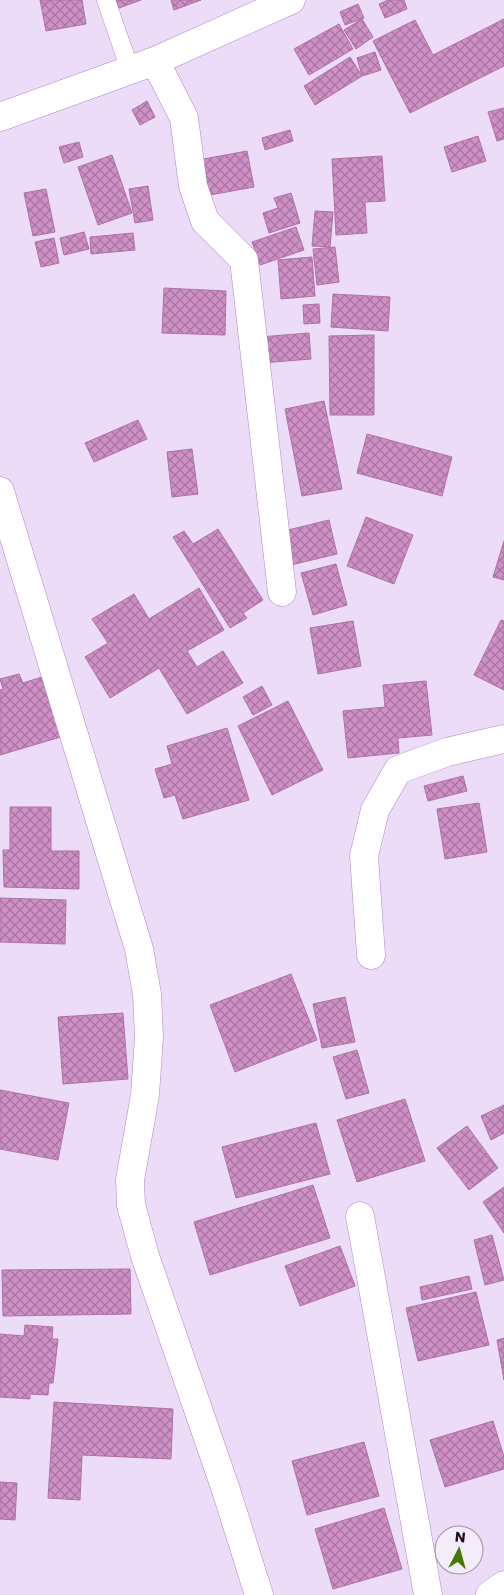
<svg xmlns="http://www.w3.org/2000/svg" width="504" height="1595" font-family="Poppins,sans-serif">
<defs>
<pattern id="building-cross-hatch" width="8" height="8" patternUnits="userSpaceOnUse" patternTransform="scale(1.25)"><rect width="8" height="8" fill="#cf90c5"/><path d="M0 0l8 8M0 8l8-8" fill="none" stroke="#a774a0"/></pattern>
</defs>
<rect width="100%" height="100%" fill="#ecdcf7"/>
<path fill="url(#building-cross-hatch)" stroke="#ae71a5" d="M40,0h42l4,24 -40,7z
M116,0h25l-22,8z
M171,0h30l-27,10z
M388,0h16l3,9 -22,9 -6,-14z
M358,4l6,14 -19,7 -5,-13z
M362,19l11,18 -17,12 -12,-19z
M504,19v47l-94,47 -37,-72 42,-21 18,35z
M339,24l14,25 -44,26 -15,-26z
M375,52l6,18 -19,6 -5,-18z
M350,57l12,19 -47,29 -11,-19z
M147,101l8,16 -15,8 -8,-15z
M504,108v31l-7,2 -9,-29z
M290,130l3,11 -28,9 -3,-12z
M478,136l8,25 -34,11 -8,-25z
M79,142l4,15 -19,6 -5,-16z
M247,151l7,36 -55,10 -6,-36z
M112,155l20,58 -34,12 -20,-58z
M382,156l3,45 -20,1 2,31 -31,2 -4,-76z
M148,186l5,34 -18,3 -6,-34z
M46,189l9,43 -22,4 -9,-43z
M291,193l9,30 -31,10 -6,-20 15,-5 -4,-10z
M315,211l18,1 -3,35 -18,-1z
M296,227l8,23 -44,15 -8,-23z
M84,232l5,17 -25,6 -4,-17z
M133,233l2,17 -44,4 -1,-17z
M54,238l5,25 -18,4 -6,-25z
M335,247l4,35 -22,3 -4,-36z
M312,257l3,39 -34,3 -3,-39z
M164,288l62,3 -1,44 -63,-2z
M333,294l57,3 -2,34 -57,-4z
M319,304l1,19 -16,1 -1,-19z
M309,333l2,26 -49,4 -2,-26z
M374,335v80h-44l-1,-79z
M324,401l18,88 -40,7 -17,-87z
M138,420l9,19 -53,23 -9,-19z
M367,434l85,23 -10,39 -85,-23z
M192,449l6,45 -26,3 -5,-45z
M366,517l47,18 -19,49 -47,-18z
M329,520l8,34 -46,11 -7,-34z
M218,529l45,71 -20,13 4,5 -17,10 -57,-91 11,-6 9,13z
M504,541v39l-11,-3z
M336,564l11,41 -34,10 -12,-42z
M199,588l25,42 -37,21 10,16 26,-16 20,32 -56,31 -28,-46 -49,30 -25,-41 23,-14 -16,-24 42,-25 15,25z
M501,620l3,1v69l-30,-15z
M353,621l8,45 -43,8 -8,-46z
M19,674l4,9 22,-7 19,60 -64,19v-65l3,-1 -3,-10z
M426,681l6,54 -34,3 1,15 -51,5 -5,-47 42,-4 -2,-22z
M262,686l10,19 -19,10 -10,-18z
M288,701l35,69 -51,25 -34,-69z
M227,728l22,72 -66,19 -8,-24 -11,3 -9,-29 17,-5 -5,-18z
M463,776l4,15 -39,10 -4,-15z
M479,803l8,49 -42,7 -8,-50z
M10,807h41v44h28v38l-75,-2 -1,-37h7z
M0,898l66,2 -1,44 -65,-2z
M291,974l26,66 -82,32 -25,-67z
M345,997l10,45 -33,6 -9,-44z
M123,1013l5,66 -65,5 -5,-67z
M357,1050l12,43 -23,6 -13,-42z
M0,1090l69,13 -11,57 -58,-11z
M405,1099l20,62 -68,21 -20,-62z
M504,1105v28l-13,7 -10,-24z
M316,1123l14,51 -94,24 -14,-51z
M467,1126l31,42 -29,22 -32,-42z
M313,1185l17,53 -120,37 -16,-53z
M504,1187v46l-21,-31z
M492,1235l12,45 -19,5 -11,-45z
M340,1246l15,40 -55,20 -15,-40z
M130,1269l1,45 -128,2 -1,-46z
M469,1276l3,13 -50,11 -2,-13z
M476,1292l13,53 -71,16 -12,-53z
M25,1325l28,2 -1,12h6l-5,44h-4l-1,12 -18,-1v5l-30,-2v-63l24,2z
M504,1338v42l-7,-40z
M54,1402l119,7 -2,50 -89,-4 -2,45 -32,-2z
M493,1421l11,36v12l-59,18 -15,-47z
M364,1442l15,54 -72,19 -15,-54z
M0,1482l17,1 -2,37 -15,-1z
M384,1508l18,61 -69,20 -18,-60z"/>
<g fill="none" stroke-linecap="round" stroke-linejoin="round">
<g stroke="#ae86c6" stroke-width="19">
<path id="service" d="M106,0l24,70"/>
</g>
<g stroke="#ae86c6" stroke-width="29">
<path id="minor" d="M155,61l29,57 9,68 12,35 39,39 38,332
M0,117l155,-56 136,-61
M0,491l139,458 8,45 2,43 -4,58 -15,85 1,25 14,51 81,234 33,105
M371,955l-7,-99 11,-46 23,-40 49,-18 57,-13
M360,1216l68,379
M490,1595l14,-10"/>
</g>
<use href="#service" stroke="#fff" stroke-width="18"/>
<use href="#minor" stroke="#fff" stroke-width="28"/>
</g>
<g transform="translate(459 1550) rotate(6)"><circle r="24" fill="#f5ecfa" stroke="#9f93a5"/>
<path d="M0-4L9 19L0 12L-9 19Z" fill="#477903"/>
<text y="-8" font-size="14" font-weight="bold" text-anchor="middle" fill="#1d0e26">N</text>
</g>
</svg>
